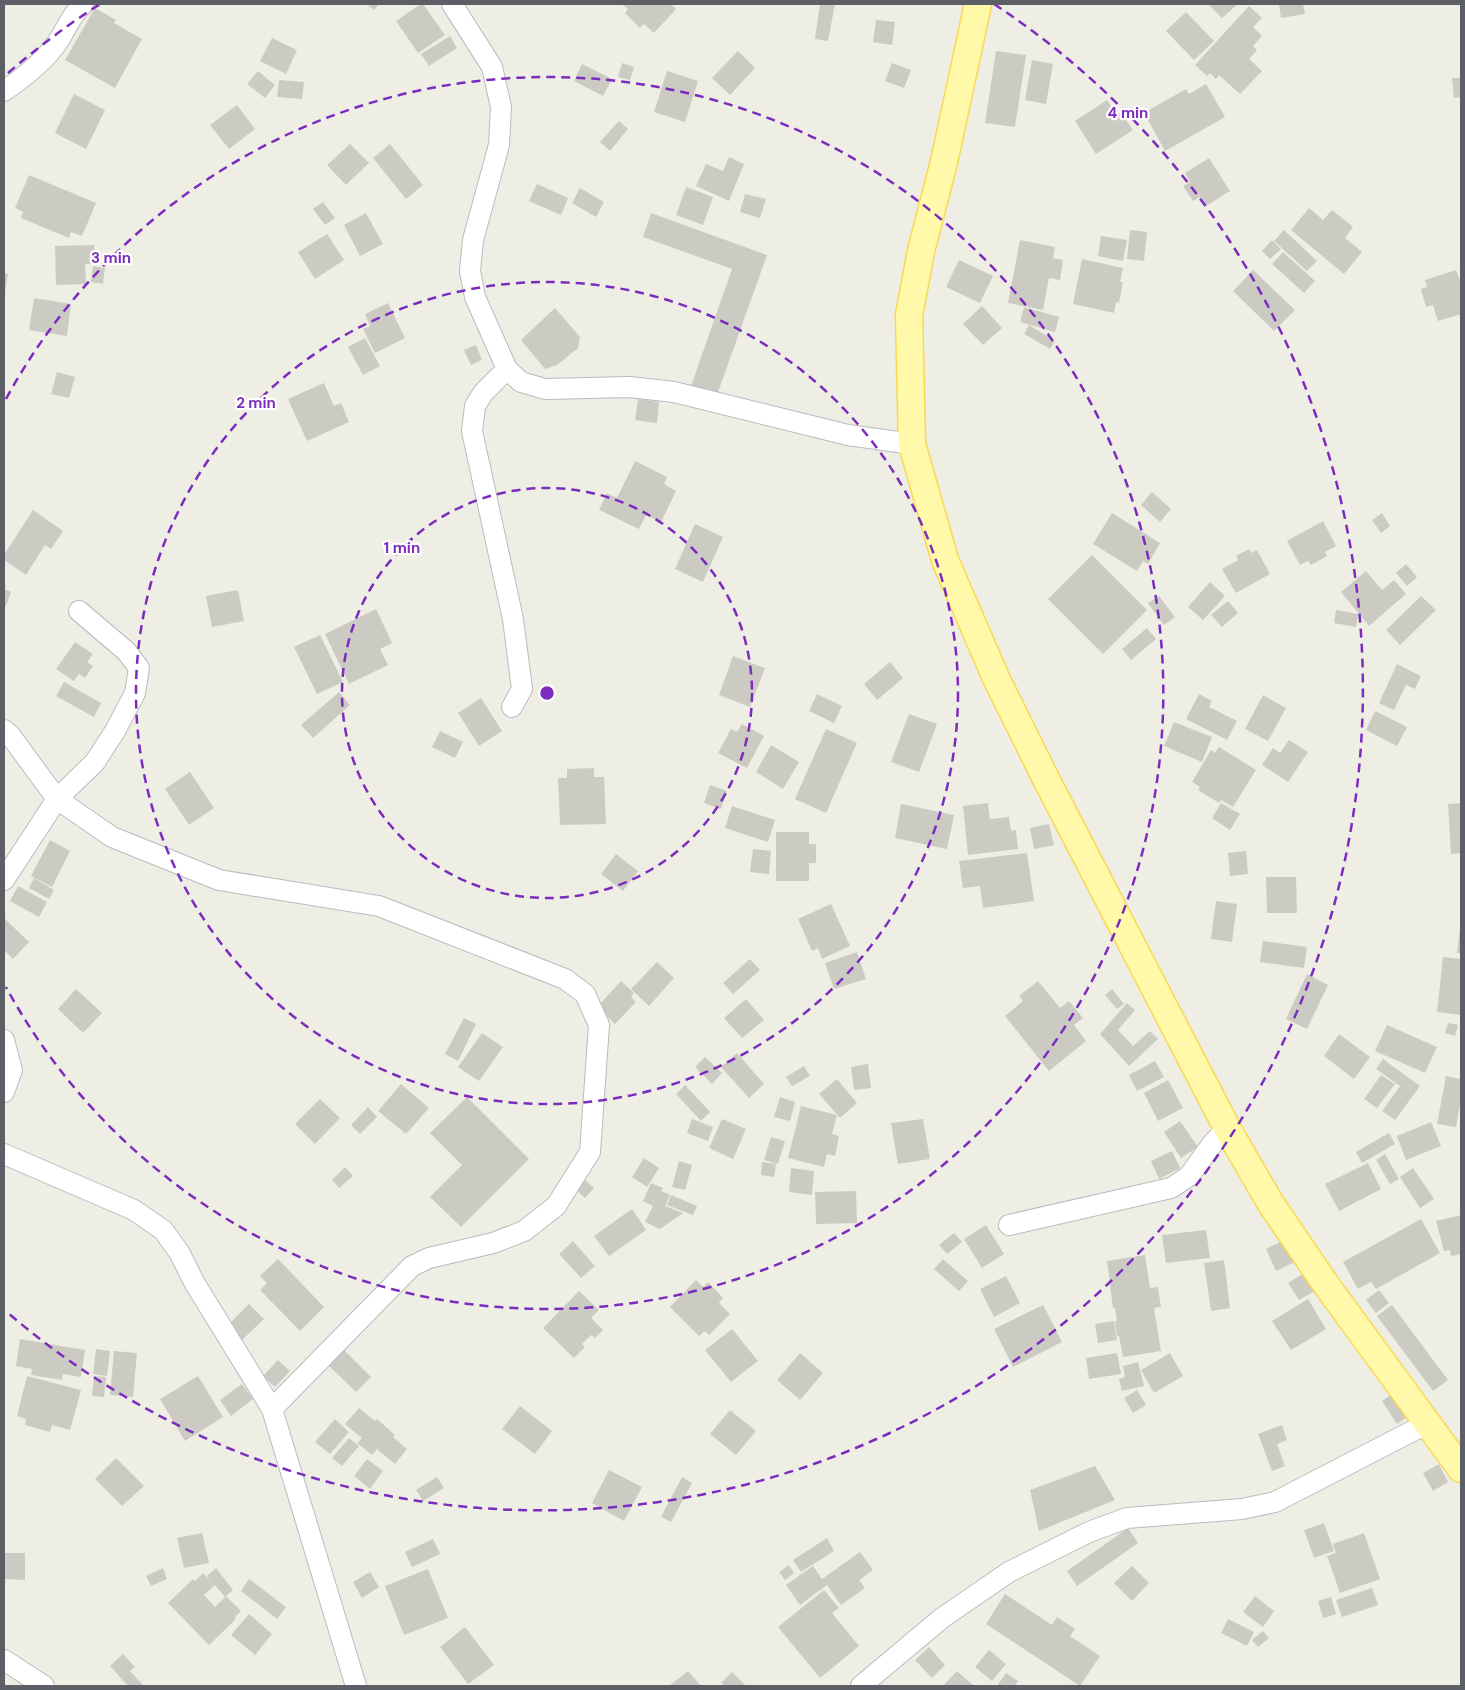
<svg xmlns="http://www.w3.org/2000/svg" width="1465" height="1690" font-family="'DM Sans',sans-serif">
<rect width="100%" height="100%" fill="#efeee4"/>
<path fill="#cccbc3" d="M367,4h12l-5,6z
M421,4h2l22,31 -27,18 -22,-32z
M622,4h49l5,5 -22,24 -10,-9 -4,4 -15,-15 3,-4z
M820,4h15l-7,37 -13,-2z
M1208,4h30l-16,14z
M1279,4h24l2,10 -24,4z
M1249,6l13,12 -9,9 9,9 -9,10 4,4 -8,9 13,12 -22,23 -21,-19 -3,4 -6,-6 -3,3 -12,-11z
M95,8l21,12 -2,3 28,16 -27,49 -50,-28z
M1186,12l28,29 -20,19 -28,-29z
M876,20l19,2 -3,23 -19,-3z
M450,36l7,12 -28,18 -8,-12z
M272,38l25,12 -11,24 -26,-13z
M738,51l17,17 -25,27 -18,-17z
M996,51l30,4 -11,72 -30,-4z
M1032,60l21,4 -7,40 -21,-4z
M622,63l12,4 -4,13 -12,-3z
M892,63l19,7 -7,18 -19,-7z
M582,64l30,15 -9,17 -29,-15z
M258,71l17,14 -10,13 -18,-14z
M667,71l31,10 -13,41 -31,-10z
M1452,78h9v19l-7,1z
M279,80l25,2 -2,17 -25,-2z
M1206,84l19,33 -60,34 -21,-38 42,-24 3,5z
M74,94l31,16 -19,39 -31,-16z
M1107,100l10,14 4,-2 12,18 -37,24 -21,-33z
M237,105l18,24 -26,20 -19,-24z
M619,121l9,8 -18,22 -10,-9z
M350,144l19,19 -23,22 -19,-20z
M390,144l33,41 -17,14 -33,-41z
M729,157l15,7 -15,37 -33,-15 10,-22 17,7z
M1209,158l21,33 -24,15 -6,-9 -7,4 -10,-15 7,-4 -5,-9z
M29,175l67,28 -14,33 -11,-4 -2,6 -48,-20 2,-6 -8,-4z
M537,184l31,14 -7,17 -32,-14z
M686,187l27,10 -10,28 -27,-10z
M580,188l24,14 -8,15 -24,-14z
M745,194l21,5 -6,19 -20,-6z
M323,202l12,16 -10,7 -12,-16z
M1309,208l14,12 9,-10 21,17 -8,11 17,14 -18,22 -53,-44z
M366,213l17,31 -23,12 -16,-31z
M651,213l116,42 -50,140 -26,-9 41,-117 -89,-32z
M1130,230l17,2 -3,29 -17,-2z
M1284,230l33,31 -10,10 -33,-30z
M327,234l17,26 -29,19 -17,-27z
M1101,236l26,4 -4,21 -25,-5z
M1020,240l35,7 -2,11 10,2 -3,20 -11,-2 -6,32 -35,-7z
M1272,240l9,9 -11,10 -8,-8z
M94,245l1,19h-10l1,20 -30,1 -1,-39z
M1283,252l32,29 -11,12 -32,-29z
M1082,259l41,9 -3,14h3l-4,21 -3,-1 -2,11 -41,-9z
M959,260l34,16 -13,27 -34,-16z
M93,266l12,2 -2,16 -12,-2z
M1253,270l42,40 -21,21 -41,-40z
M1456,270l4,10 1,-1v35l-23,7 -5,-16 -7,2 -5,-18 6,-2 -2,-7z
M4,273l4,1 -3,17h-1z
M34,298l37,6 -4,32 -38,-6z
M388,303l17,35 -30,15 -12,-24 7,-3 -5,-12z
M982,306l20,22 -19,17 -20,-21z
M1024,307l35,10 -4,15 -35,-10z
M555,308l25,29 -2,11 -21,17 -12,4 -24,-29z
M1029,325l26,16 -5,8 -26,-15z
M365,338l15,28 -17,9 -15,-28z
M476,345l6,15 -11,5 -7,-15z
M57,372l18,5 -6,21 -18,-4z
M324,383l10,23 7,-3 8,19 -42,19 -19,-42z
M638,399l21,3 -2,21 -22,-3z
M635,461l32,16 -3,7 12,7 -15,31 -15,-7 -7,14 -40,-19 8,-17 10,5z
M1152,492l19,17 -11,13 -19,-17z
M33,510l30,21 -12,18 -6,-4 -19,30 -22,-15v-5z
M1112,513l48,30 -12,21 -5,-3 -6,10 -44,-27z
M1382,513l8,13 -9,7 -9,-13z
M1323,521l13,25 -11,6 2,4 -16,9 -3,-4 -8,4 -13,-24z
M695,524l28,13 -20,45 -28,-13z
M1249,549l2,4 6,-3 13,24 -34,19 -14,-24 16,-9 -2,-4z
M1092,555l55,55 -44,44 -55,-55z
M1406,564l11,13 -10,9 -11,-13z
M1366,571l16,19 12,-10 12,14 -37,32 -28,-34z
M1210,582l15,14 -22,24 -15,-13z
M4,589l7,3 -5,14 -2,-1z
M238,590l6,31 -32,6 -6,-31z
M1159,596l16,21 -11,8 -16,-22z
M1421,596l15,14 -36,35 -14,-15z
M1228,601l10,12 -16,14 -11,-12z
M376,609l16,34 -12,6 8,16 -39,19 -24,-50z
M1336,610l22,4 -2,13 -22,-4z
M1147,628l9,11 -25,21 -9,-11z
M320,635l23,47 -26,12 -23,-47z
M75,642l18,12 -6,8 6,4 -8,12 -6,-4 -5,7 -18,-12z
M733,656l32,12 -15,39 -31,-12z
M890,662l13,16 -26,22 -13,-16z
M1397,664l24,12 -6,13 -9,-4 -12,25 -15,-7z
M64,682l37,21 -7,14 -38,-21z
M339,692l11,13 -37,33 -12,-13z
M817,694l25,12 -8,17 -25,-12z
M1199,694l13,7 -3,6 28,14 -10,19 -41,-21z
M1263,695l23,13 -18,33 -23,-12z
M481,698l21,33 -23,15 -21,-33z
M1375,711l32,16 -10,19 -31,-16z
M909,714l28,10 -18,48 -28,-10z
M1174,722l38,15 -10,25 -38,-16z
M742,724l22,12 -17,32 -29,-15 13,-24 6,3z
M826,729l31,14 -31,70 -31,-14z
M440,731l23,11 -8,16 -23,-11z
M1289,740l19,12 -20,30 -26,-17 11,-17 7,5z
M771,745l28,17 -16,27 -27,-17z
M1219,747l37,23 -23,37 -12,-7 -2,3 -21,-13 2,-3 -8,-5 19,-32 4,3z
M594,768v9h10l2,47 -46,1 -2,-47h9v-9z
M190,772l24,36 -25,17 -24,-36z
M710,785l17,6 -6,18 -17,-6z
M988,803l2,16 19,-2 2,14 5,-1 2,19 -50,6 -5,-49z
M1221,803l19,11 -10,16 -18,-12z
M1461,803v50l-10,1 -3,-50z
M901,804l53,11 -7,34 -52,-11z
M732,806l43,14 -7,22 -43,-14z
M1049,824l5,21 -20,4 -4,-21z
M776,832h33v12h7v19h-7v18h-33z
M50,840l20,11 -18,36 -21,-11z
M753,849l18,2 -2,23 -19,-2z
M1246,851l2,23 -18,2 -2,-23z
M1027,853l7,48 -51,7 -3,-22 -17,2 -4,-27z
M616,854l22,17 -15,20 -22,-17z
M1266,877h30l1,36h-30z
M34,878l20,12 -5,9 -20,-11z
M18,886l29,16 -8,15 -29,-16z
M1216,901l21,3 -5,38 -21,-3z
M831,904l19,42 -28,13 -4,-11 -6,3 -14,-32z
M4,918l25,24 -16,17 -9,-9z
M1460,928h1v25h-4z
M1263,941l44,6 -3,21 -44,-6z
M857,952l9,27 -32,10 -9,-26z
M1443,957l18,2v56l-24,-3z
M750,959l10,11 -27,24 -10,-11z
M657,962l17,16 -25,28 -18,-17z
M1307,974l21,11 -21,44 -21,-10z
M621,981l13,12 -3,4 5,5 -21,22 -18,-17z
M1038,981l22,27 9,-7 14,17 -9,7 12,16 -37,30 -44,-55 18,-15 -4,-5z
M76,989l26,24 -19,20 -25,-24z
M1112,989l12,15 -7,5 -12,-14z
M746,999l18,21 -22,18 -18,-20z
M1127,1003l8,7 -17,20 15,16 17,-15 8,8 -29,27 -29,-32z
M464,1018l12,6 -18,37 -13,-7z
M1448,1023l10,2 -3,11 -10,-3z
M1387,1025l50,22 -12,26 -50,-22z
M482,1033l21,14 -24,34 -21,-14z
M1339,1034l31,23 -16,22 -30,-23z
M737,1053l27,31 -15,14 -28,-31z
M705,1057l17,16 -10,11 -17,-17z
M1383,1059l37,27 -25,34 -13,-9 18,-25 -24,-17z
M1155,1061l9,16 -27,14 -8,-16z
M868,1064l3,24 -17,2 -3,-23z
M804,1066l6,10 -18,10 -6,-9z
M1381,1075l14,9 -18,24 -13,-9z
M1446,1076l15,3v19l-5,29 -19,-3z
M837,1079l20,24 -17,15 -21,-24z
M1168,1080l15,28 -25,13 -14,-28z
M401,1084l28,24 -23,26 -28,-23z
M685,1085l25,27 -9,9 -25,-27z
M467,1097l62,62 -68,68 -31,-30 32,-32 -32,-32z
M780,1097l15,5 -5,19 -16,-4z
M320,1099l20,19 -25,26 -20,-20z
M801,1106l36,9 -5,19 7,2 -4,20 -8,-2 -3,13 -36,-9z
M368,1107l9,10 -17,17 -9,-9z
M692,1119l21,8 -5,14 -21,-8z
M722,1119l24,10 -13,30 -24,-11z
M923,1119l7,40 -32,5 -7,-41z
M1180,1121l18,26 -17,11 -17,-26z
M1431,1122l10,24 -35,14 -9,-24z
M1389,1133l6,11 -33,19 -6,-11z
M771,1137l14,4 -7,23 -14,-4z
M1172,1151l8,17 -21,11 -8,-18z
M1385,1154l14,25 -9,5 -14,-24z
M644,1158l15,10 -12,19 -15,-10z
M679,1161l13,4 -7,25 -13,-3z
M762,1162l14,2 -2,13 -13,-2z
M1368,1163l13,26 -42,22 -14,-27z
M345,1167l8,9 -14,12 -7,-8z
M791,1168l23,3 -2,24 -23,-3z
M1413,1168l21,31 -14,9 -20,-31z
M585,1180l9,8 -9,10 -9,-8z
M651,1183l12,5 -2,3 9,4 -5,11 18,7 -23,16 -15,-7 8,-16 -10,-5z
M856,1191l1,32 -41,1 -1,-32z
M671,1195l26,11 -4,9 -26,-10z
M632,1209l14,21 -37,26 -15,-20z
M1461,1215v39l-10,2 -1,-6 -6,1 -8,-30z
M1421,1219l19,34 -64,36 -5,-7 -13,7 -15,-27z
M986,1225l18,29 -22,14 -18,-29z
M1206,1230l4,28 -44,5 -4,-28z
M954,1233l8,9 -15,12 -8,-9z
M1284,1240l11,22 -19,9 -10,-22z
M573,1241l22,25 -14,12 -22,-24z
M1145,1255l5,33 8,-1 3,20 -7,1 7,43 -38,6 -4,-21h-2l-2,-15h2l-2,-13h-2l-6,-47z
M278,1259l46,48 -24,24 -40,-41 7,-7 -7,-7z
M943,1259l25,22 -9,10 -25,-22z
M1224,1260l6,48 -19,3 -7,-48z
M1304,1273l11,18 -16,9 -11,-17z
M1006,1276l14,27 -26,14 -14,-28z
M696,1280l7,7 5,-5 15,16 -4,5 11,11 -21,21 -4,-4 -6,5 -29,-29z
M1379,1290l10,13 -13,10 -10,-13z
M579,1291l20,19 -8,8 12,12 -8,8 -4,-3 -9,9 3,3 -11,11 -31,-30z
M1308,1299l18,30 -35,21 -19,-29z
M249,1304l15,15 -22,21 -14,-15z
M1043,1305l19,37 -49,25 -19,-38z
M1392,1305l56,75 -15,11 -56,-75z
M1114,1321l3,19 -19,3 -3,-19z
M732,1329l26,32 -27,21 -26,-32z
M20,1339l65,11 -4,27 -18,-3 -1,6 -31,-5 1,-6 -16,-3z
M96,1349l14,2 -3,25 -14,-2z
M343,1349l28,28 -15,15 -28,-27z
M114,1351l23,2 -4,44 -23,-2z
M800,1353l23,20 -23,27 -23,-20z
M1117,1353l4,21 -32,5 -3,-21z
M1170,1353l13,23 -29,17 -13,-23z
M278,1360l12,11 -15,16 -12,-11z
M1138,1362l6,24 -22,5 -3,-12 6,-2 -2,-11z
M27,1376l54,14 -11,40 -18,-5 -2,7 -25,-7 1,-6 -9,-3z
M94,1376l12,1 -2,20 -12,-1z
M198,1376l25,41 -38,24 -25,-42z
M242,1384l11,15 -22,17 -11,-16z
M1137,1390l9,15 -13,8 -9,-15z
M1395,1392l15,23 -13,9 -15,-23z
M520,1406l32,25 -17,23 -33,-25z
M359,1408l16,13 2,-2 18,16 -2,2 14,12 -12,15 -18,-15 -5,6 -15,-12 5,-5 -17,-14z
M730,1410l26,21 -20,24 -26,-21z
M335,1419l14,13 -19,22 -15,-12z
M1282,1425l5,15 -10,4 8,22 -13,5 -14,-37z
M349,1438l10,8 -17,20 -10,-8z
M116,1458l28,28 -22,20 -27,-27z
M367,1459l16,12 -13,18 -16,-13z
M1439,1464l9,18 -15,9 -10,-18z
M1095,1466l20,34 -76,31 -9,-41z
M609,1470l33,17 -18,34 -32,-18z
M437,1477l7,11 -21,13 -7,-11z
M682,1477l10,6 -21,39 -10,-5z
M1324,1523l10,28 -20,7 -10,-28z
M1128,1528l10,15 -61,43 -10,-15z
M202,1533l7,30 -25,5 -7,-30z
M1364,1533l16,46 -40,14 -13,-37 9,-3 -3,-9z
M827,1538l7,13 -33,21 -8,-12z
M433,1539l7,15 -28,13 -7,-15z
M860,1552l13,18 -14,10 6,8 -24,17 -14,-20 -27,20 -14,-20 27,-19 9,13z
M4,1553h21v27l-21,-1z
M789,1565l5,8 -9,7 -6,-8z
M1132,1566l17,17 -17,18 -18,-18z
M163,1568l4,11 -16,7 -5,-10z
M216,1568l17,22 -8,7 -18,-21z
M428,1569l20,49 -44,17 -19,-49z
M370,1572l9,15 -17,11 -9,-16z
M203,1573l12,12 -11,10 11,12 11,-11 15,15 -7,7 2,1 -27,26 -41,-42 25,-24 2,2z
M249,1579l37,28 -9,12 -36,-28z
M1372,1588l6,17 -36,12 -6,-17z
M824,1590l15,18 -7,5 27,33 -39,32 -42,-51z
M1005,1594l47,31 5,-8 18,12 -5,7 30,20 -20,30 -94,-62z
M1255,1596l19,15 -11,16 -20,-15z
M1331,1597l5,17 -13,4 -5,-17z
M249,1614l23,20 -17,21 -24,-20z
M1228,1619l26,13 -7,14 -26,-13z
M465,1627l29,38 -26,19 -28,-37z
M1263,1631l6,7 -11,9 -6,-7z
M929,1647l16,18 -13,13 -17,-18z
M989,1650l17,14 -14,17 -17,-14z
M123,1654l12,13 -5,4 13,14 -1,1h-14l-18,-20z
M688,1671l13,15h-32z
M957,1671l17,15h-31z
M732,1672l14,14h-21l-4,-3z
M1006,1673l12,8 -4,5h-17z"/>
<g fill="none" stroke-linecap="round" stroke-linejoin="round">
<g stroke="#b9bbc0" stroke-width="22">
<path id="minor" d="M452,4l40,63 9,40 -2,38 -26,95 -3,31 5,26 32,72 14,13 24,7 85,-2 44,5 174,43 64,9
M4,91c19,-13 36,-26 50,-44 11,-14 16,-31 29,-43
M507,369l-24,24 -8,13 -3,25 41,188 9,70 -10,18
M4,730l6,5 47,64 55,38 107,43 160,26 186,73 20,15 14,31 -9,127 -34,54 -32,25 -31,12 -64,15 -17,8 -140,143
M4,880l53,-81 38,-37 20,-31 20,-38 4,-25 -13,-17 -47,-40
M4,1040l8,30 -8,22
M4,1154l130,56 29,20 16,22 15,30 78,127 84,277
M1009,1225l162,-37 18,-12 24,-33 14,-15
M4,1660l40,26
M861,1686l81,-68 67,-46 80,-40 38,-14 115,-9 33,-7 153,-79"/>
</g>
<g stroke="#f8d953" stroke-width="29">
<path id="major" d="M978,4l-34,158 -23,89 -12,64 3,129 33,116 51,118 50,101 181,349 44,76 56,82 134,183"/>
</g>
<use href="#minor" stroke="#fff" stroke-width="20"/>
<use href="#major" stroke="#fff9a9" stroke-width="26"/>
</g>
<g fill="none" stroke="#7b2cbf" stroke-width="2.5" stroke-dasharray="9 6">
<circle cx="547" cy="693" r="205"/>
<circle cx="547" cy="693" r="411"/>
<path d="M6 399A616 616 0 1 1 6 987"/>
<path d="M8 73A821 821 0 0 1 100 4M994 4A821 821 0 1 1 8 1313"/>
</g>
<circle cx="547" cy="693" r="8" fill="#7b2cbf" stroke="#fff" stroke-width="2.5"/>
<g font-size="15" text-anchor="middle" font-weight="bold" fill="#7b2cbf" stroke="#fff" stroke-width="4.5" stroke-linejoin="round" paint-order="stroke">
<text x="1128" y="118">4 min</text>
<text x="111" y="263">3 min</text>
<text x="256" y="408">2 min</text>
<text x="402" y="553">1 min</text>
</g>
<rect width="1465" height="1690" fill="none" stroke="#5c5f65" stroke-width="10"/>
</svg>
